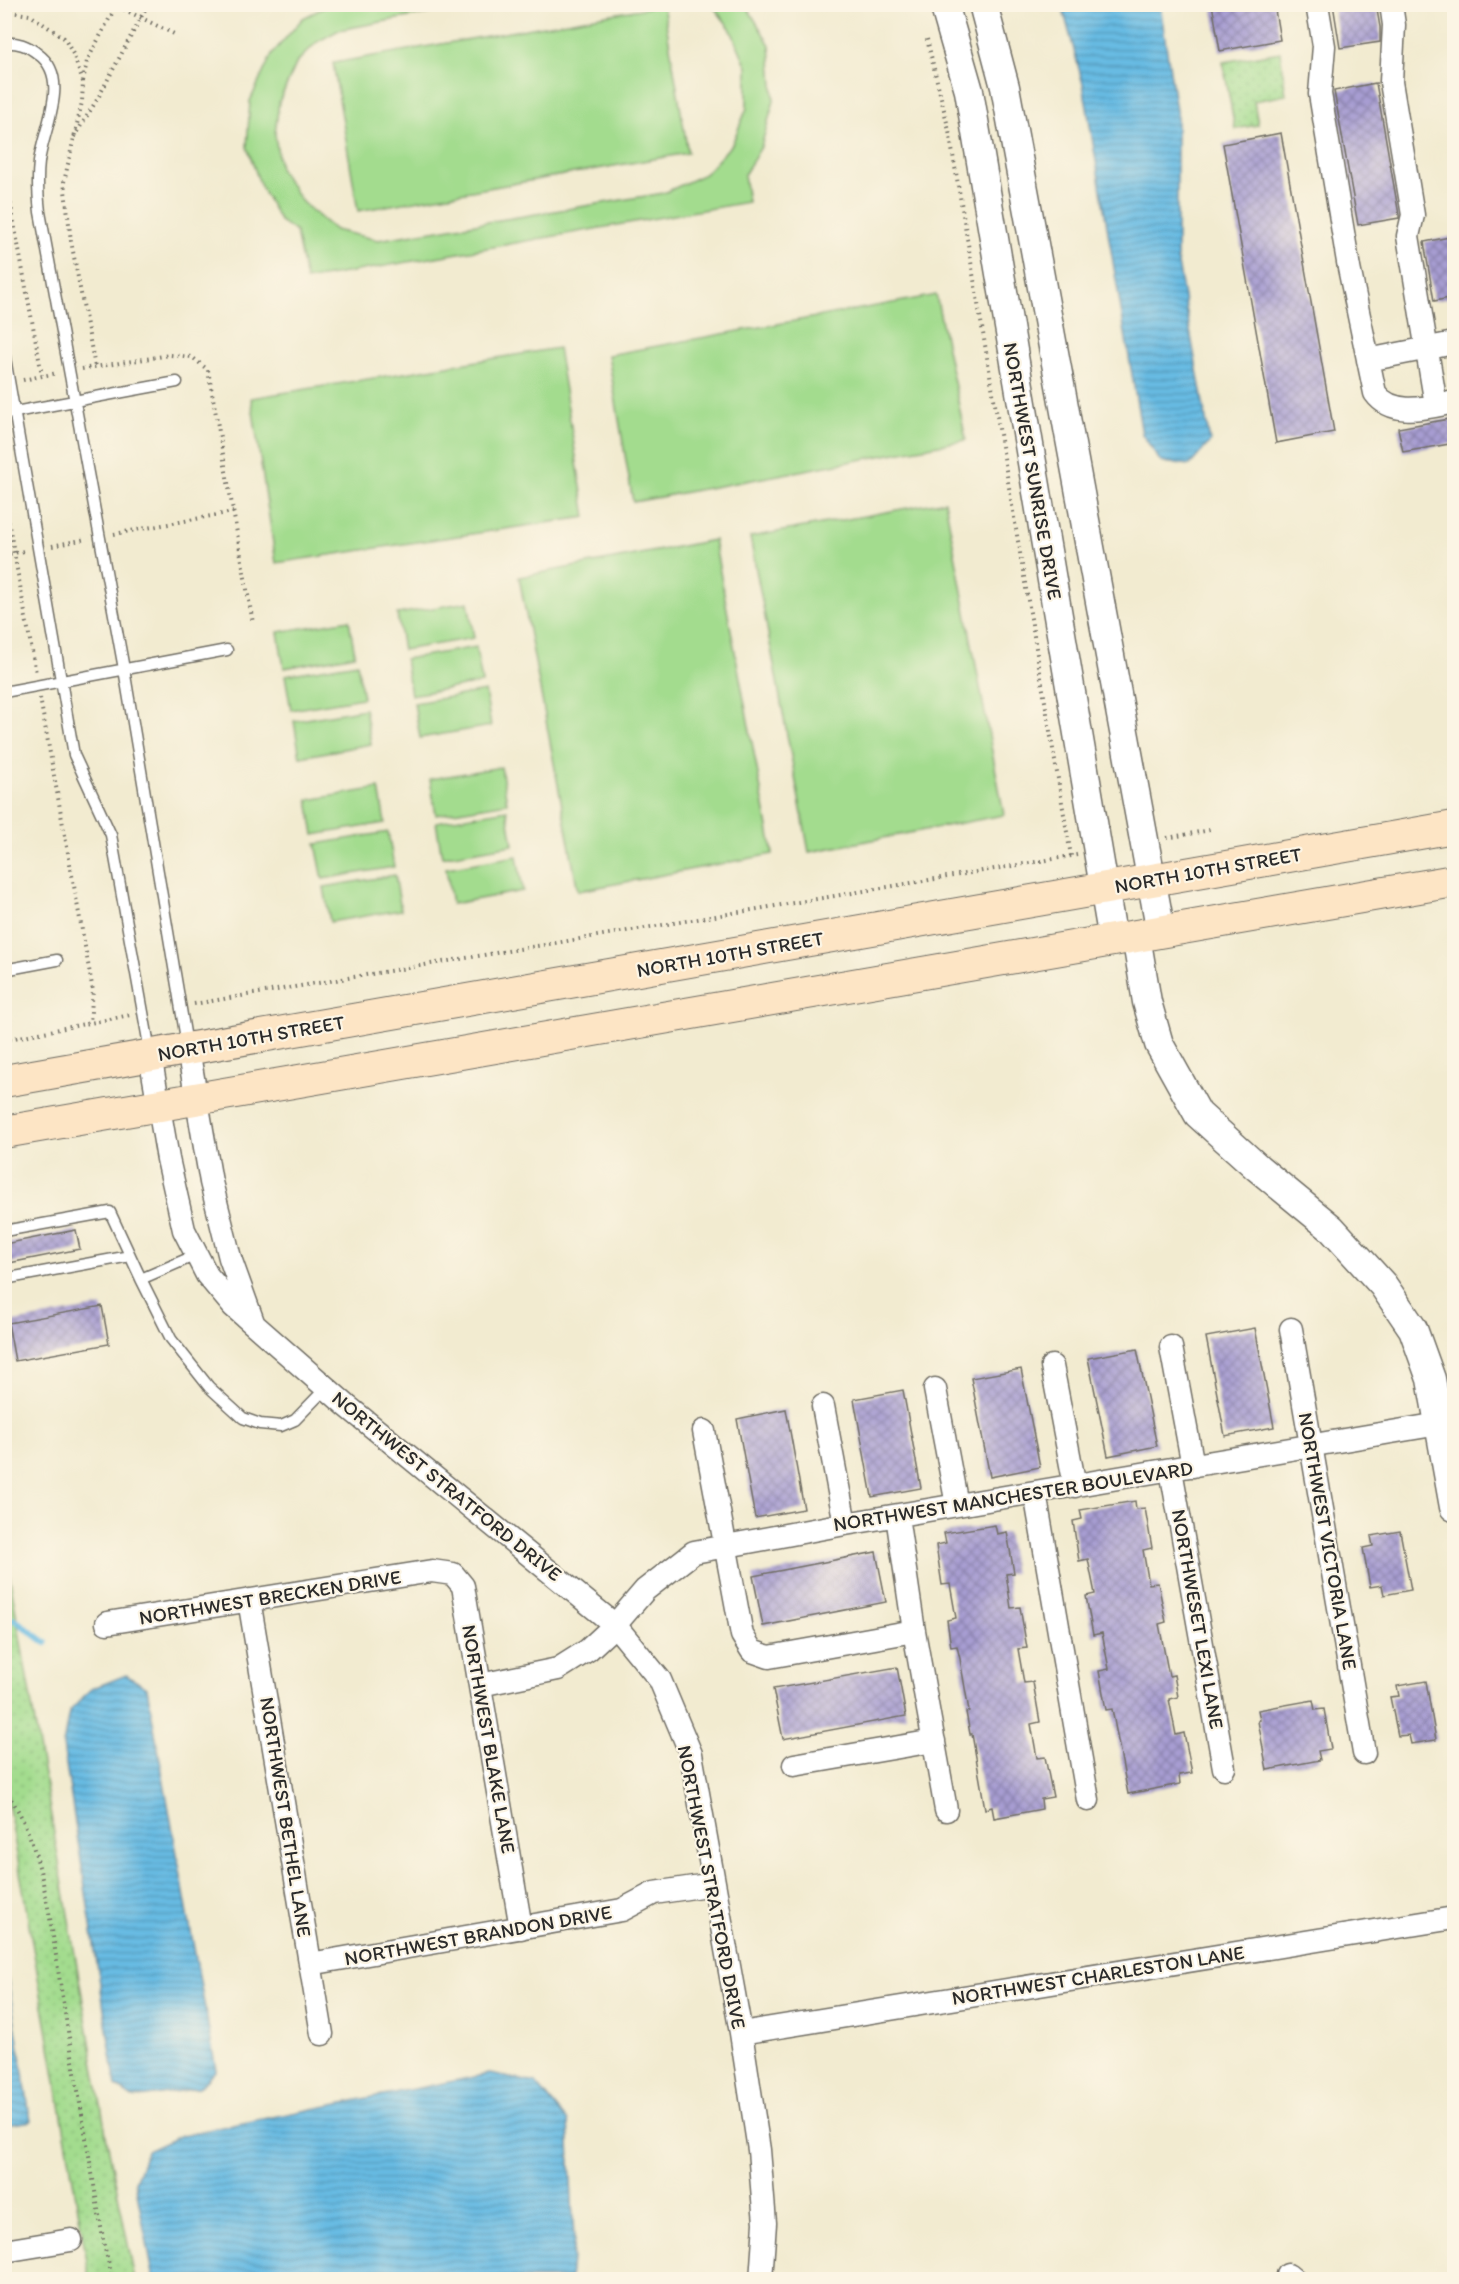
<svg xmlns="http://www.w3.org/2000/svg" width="1459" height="2284" font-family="Itim,sans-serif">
<defs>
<pattern id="park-dots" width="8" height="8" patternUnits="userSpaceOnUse" patternTransform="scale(1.5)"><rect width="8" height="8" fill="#a3dc8e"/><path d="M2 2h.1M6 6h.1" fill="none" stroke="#8cbd7b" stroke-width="1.8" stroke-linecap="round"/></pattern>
<pattern id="water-rules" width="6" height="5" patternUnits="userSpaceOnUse" patternTransform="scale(1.5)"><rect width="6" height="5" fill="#67bbe3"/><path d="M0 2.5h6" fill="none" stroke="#5598b8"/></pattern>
<pattern id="building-cross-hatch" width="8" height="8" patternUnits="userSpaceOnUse" patternTransform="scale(1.5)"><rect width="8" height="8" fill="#a79dd2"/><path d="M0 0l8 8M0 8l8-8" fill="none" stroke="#8880ab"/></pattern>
</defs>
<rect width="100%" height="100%" fill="#fcf5e5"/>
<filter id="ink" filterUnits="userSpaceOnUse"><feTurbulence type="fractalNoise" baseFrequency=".0167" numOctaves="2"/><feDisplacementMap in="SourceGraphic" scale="12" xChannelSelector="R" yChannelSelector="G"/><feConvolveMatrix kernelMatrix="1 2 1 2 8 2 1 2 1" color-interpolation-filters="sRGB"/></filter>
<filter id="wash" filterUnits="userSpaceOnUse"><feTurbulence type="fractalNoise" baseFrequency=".008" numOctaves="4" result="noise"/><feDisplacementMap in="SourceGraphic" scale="24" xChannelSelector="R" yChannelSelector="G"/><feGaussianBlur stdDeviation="1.35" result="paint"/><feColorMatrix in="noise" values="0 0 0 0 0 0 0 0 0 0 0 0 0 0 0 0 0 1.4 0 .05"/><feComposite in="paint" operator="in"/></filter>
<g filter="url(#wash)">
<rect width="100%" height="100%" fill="#f2ebd0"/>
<path fill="#a3dc8e" stroke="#67845c" stroke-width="1.5" d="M331,4l141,1 -133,25 -22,12 -20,20 -18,40 -4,32 5,35 22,33 33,28 43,10 286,-47 41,-19 27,-30 15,-36v-41l-17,-39 -18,-23h34l24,40 4,55 -13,47 -17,28 4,27 -442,78 -10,-48 -16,-11 -19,-34 -14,-40 3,-46 22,-47 31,-36z
M663,5l25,148 -330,58 -25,-148z
M936,295l30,145 -333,62 -25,-147z
M558,348l28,169 -310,46 -25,-165z
M945,501l59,314 -195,37 -59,-315z
M714,540l59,314 -195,37 -59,-314z
M468,602l6,36 -71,12 -6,-36z
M349,620l6,35 -71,13 -6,-36z
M476,647l6,36 -71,12 -6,-36z
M357,663l6,35 -72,12 -6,-35z
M485,691l6,35 -71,12 -6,-35z
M365,709l6,35 -71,13 -6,-36z
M501,767l6,36 -71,12 -6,-36z
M379,788l6,35 -71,12 -6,-35z
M507,810l6,35 -71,12 -6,-35z
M388,832l6,35 -71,12 -7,-35z
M517,856l6,35 -71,13 -6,-36z
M395,875l6,35 -71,12 -6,-35z"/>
<path fill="url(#park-dots)" stroke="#67845c" stroke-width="1.5" d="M1280,52l6,43 -32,6 4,24 -23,4 -12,-67z
M4,1544l103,596 28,139h-45l-85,-494z"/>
<path fill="url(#water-rules)" stroke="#497387" stroke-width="1.5" d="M1062,5h98l17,112v141l33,184 -20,23 -29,-3 -19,-28 -59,-350z
M126,1675l21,13 69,382 -17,18 -65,10 -18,-12 -53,-341 6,-33 22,-23z
M5,1963l26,158 -26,4h-1z
M489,2074l47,9 32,39 6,117 -4,40h-416l-19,-97 12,-31 35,-16z"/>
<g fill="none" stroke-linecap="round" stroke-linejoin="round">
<path stroke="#67bbe3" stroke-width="6" d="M4,1622l10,-3 32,24"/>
</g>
<g id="blocks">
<path fill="url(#building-cross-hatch)" d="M1212,4h62l6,36 -60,11z
M1333,4h43l4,23v15l-40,6z
M1376,83l23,132v3l-41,7 -24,-134z
M1281,133l53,299 -58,11 -53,-299z
M1455,236v61l-21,4 -10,-59z
M1455,418v25l-52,9 -5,-24z
M76,1230l4,19 -76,15v-20z
M102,1306l7,38 -94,17 -7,-38z
M1255,1328l19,99 -49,9 -19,-99z
M1137,1349l20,97 -49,10 -20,-98z
M1021,1369l19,98 -50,10 -19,-99z
M903,1390l18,98 -49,9 -18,-98z
M786,1409l18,100 -49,9 -18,-99z
M1135,1501l1,8 9,-1 7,40 -9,2 6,34 9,-1 8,39 -7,2 10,52 5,-1 4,22 -9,2 7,36 8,-2 8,40 -13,2 1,9 -52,10 -16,-85 -6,1 -7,-39 10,-2 -7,-36 -9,2 -7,-39 9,-2 -7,-35 -9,2 -6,-40 9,-2 -2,-9z
M995,1525l2,9 10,-2 7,41 -8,1 5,34 9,-1 7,41 -9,1 6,34 9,-1 7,40 -9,2 6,34 8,-1 8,40 -12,2 1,10 -48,9 -2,-11 -7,2 -13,-75h-2l-4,-22 3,-1 -9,-52 -3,-13 -6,1 -4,-27 9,-2 -6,-34 -8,1 -6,-40 10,-2 -2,-10z
M1400,1531l11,59 -27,5 -2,-10 -12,2 -7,-39 10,-2 -2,-10z
M876,1552l10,50 -123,24 -10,-50z
M897,1667l9,49 -123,23 -10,-50z
M1426,1681l10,59 -25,4 -2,-9 -11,1 -8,-39 9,-1 -2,-10z
M1313,1700l2,10 9,-1 7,40 -13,2 2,9 -53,10 -9,-49 2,-1 -2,-10z"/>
</g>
</g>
<g filter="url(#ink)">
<use href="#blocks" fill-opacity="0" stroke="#716e65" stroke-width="1.5"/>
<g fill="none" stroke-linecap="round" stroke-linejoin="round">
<g stroke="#716e65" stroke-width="13">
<path id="service" d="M4,43c14,-1 23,2 34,11 34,24 5,75 1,108 -2,17 -1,33 1,50l84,457 63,376
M4,352l70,403 37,80 39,216
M4,414l173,-32
M4,692l223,-42
M4,970l53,-10
M4,1231l106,-19 31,67 55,-24
M4,1279l126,-23
M141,1279l30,60 38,48 34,31 17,6 21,2 14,-6 31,-32"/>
</g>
<g stroke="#716e65" stroke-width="25">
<path id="minor" d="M1317,4l7,42 -4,48 29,174 26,125c18,25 54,14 79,9
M1391,4l3,21 -3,57 22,133 -5,21 28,169
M1368,360l86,-17
M188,1049l23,133 19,76 23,64
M150,1055l18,104 16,71 23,45 26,31 114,100 268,219 45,55 31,74 50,279 18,117 6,73 -4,57
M1291,1329l73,424
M1171,1347l22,119
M1052,1366l23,120
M935,1389l22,116
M823,1406l22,118
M704,1431l38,204 10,16 17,6 145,-26
M1171,1470l53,298
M1035,1493l53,307
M897,1516l17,115 32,179
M249,1600l73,434
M107,1623l325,-52 21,3 10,12 58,342
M480,1685l78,-16 30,-19 27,-25 30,-35 49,-38 151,-28 594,-100
M794,1765l140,-24
M310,1964l312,-54 32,-17 60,-9
M741,2033l713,-115
M4,2251l67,-11
M1288,2275l6,5"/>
</g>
<g stroke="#716e65" stroke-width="31">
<path id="tertiary" d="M944,4l25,87 144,849
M983,4l22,83 156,845
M1136,936l11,66 12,42 39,70 60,54 73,60 52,57 30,44 18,50 23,128"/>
</g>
<g stroke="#716e65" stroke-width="34">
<path id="secondary" d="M4,1081l1450,-254
M4,1132l1450,-251"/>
</g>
<path stroke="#716e65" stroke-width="4" stroke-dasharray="1.5 4.5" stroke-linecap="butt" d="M113,4l61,30
M917,4l3,10
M4,11l26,4 34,23 9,16 10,28 -1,20 -18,80 7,59 24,126
M927,39l22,92 122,725
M83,81l4,-20 30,-57
M74,137l24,-39 50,-94
M4,168l38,207
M82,369l88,-14 22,2 16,13 45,253
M23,380l34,-7
M4,498l32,175
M114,534l119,-22
M52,546l34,-7
M4,555l20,-4
M40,698l53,293 -3,31
M1167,838l43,-8
M194,1004l883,-149
M4,1040l126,-25
M4,1790c41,47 49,156 60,217 13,79 27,159 40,238l9,35"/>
<use href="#service" stroke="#fff" stroke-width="10"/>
<use href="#minor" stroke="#fff" stroke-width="22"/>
<use href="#tertiary" stroke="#fff" stroke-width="28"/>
<use href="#secondary" stroke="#fde5c5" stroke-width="32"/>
</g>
</g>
<g text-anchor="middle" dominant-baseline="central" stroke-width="4.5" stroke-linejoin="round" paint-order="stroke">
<g font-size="20" fill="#2b2b2b" stroke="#fcf5e5">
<text transform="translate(1033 471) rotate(80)">NORTHWEST SUNRISE DRIVE</text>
<text transform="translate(1208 870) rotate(-10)">NORTH 10TH STREET</text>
<text transform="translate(730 954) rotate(-10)">NORTH 10TH STREET</text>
<text transform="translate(251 1038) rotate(-10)">NORTH 10TH STREET</text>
<text transform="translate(447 1486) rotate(39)">NORTHWEST STRATFORD DRIVE</text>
<text transform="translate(1013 1496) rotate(-9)">NORTHWEST MANCHESTER BOULEVARD</text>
<text transform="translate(1328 1541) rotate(80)">NORTHWEST VICTORIA LANE</text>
<text transform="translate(270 1597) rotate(-9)">NORTHWEST BRECKEN DRIVE</text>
<text transform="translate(1198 1619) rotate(80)">NORTHWESET LEXI LANE</text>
<text transform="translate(489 1739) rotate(80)">NORTHWEST BLAKE LANE</text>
<text transform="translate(286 1817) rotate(81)">NORTHWEST BETHEL LANE</text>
<text transform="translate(712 1887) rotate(79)">NORTHWEST STRATFORD DRIVE</text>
<text transform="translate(478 1935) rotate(-10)">NORTHWEST BRANDON DRIVE</text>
<text transform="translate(1098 1975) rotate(-9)">NORTHWEST CHARLESTON LANE</text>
</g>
</g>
<rect width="1459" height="2284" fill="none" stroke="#fcf5e5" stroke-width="24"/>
</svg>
